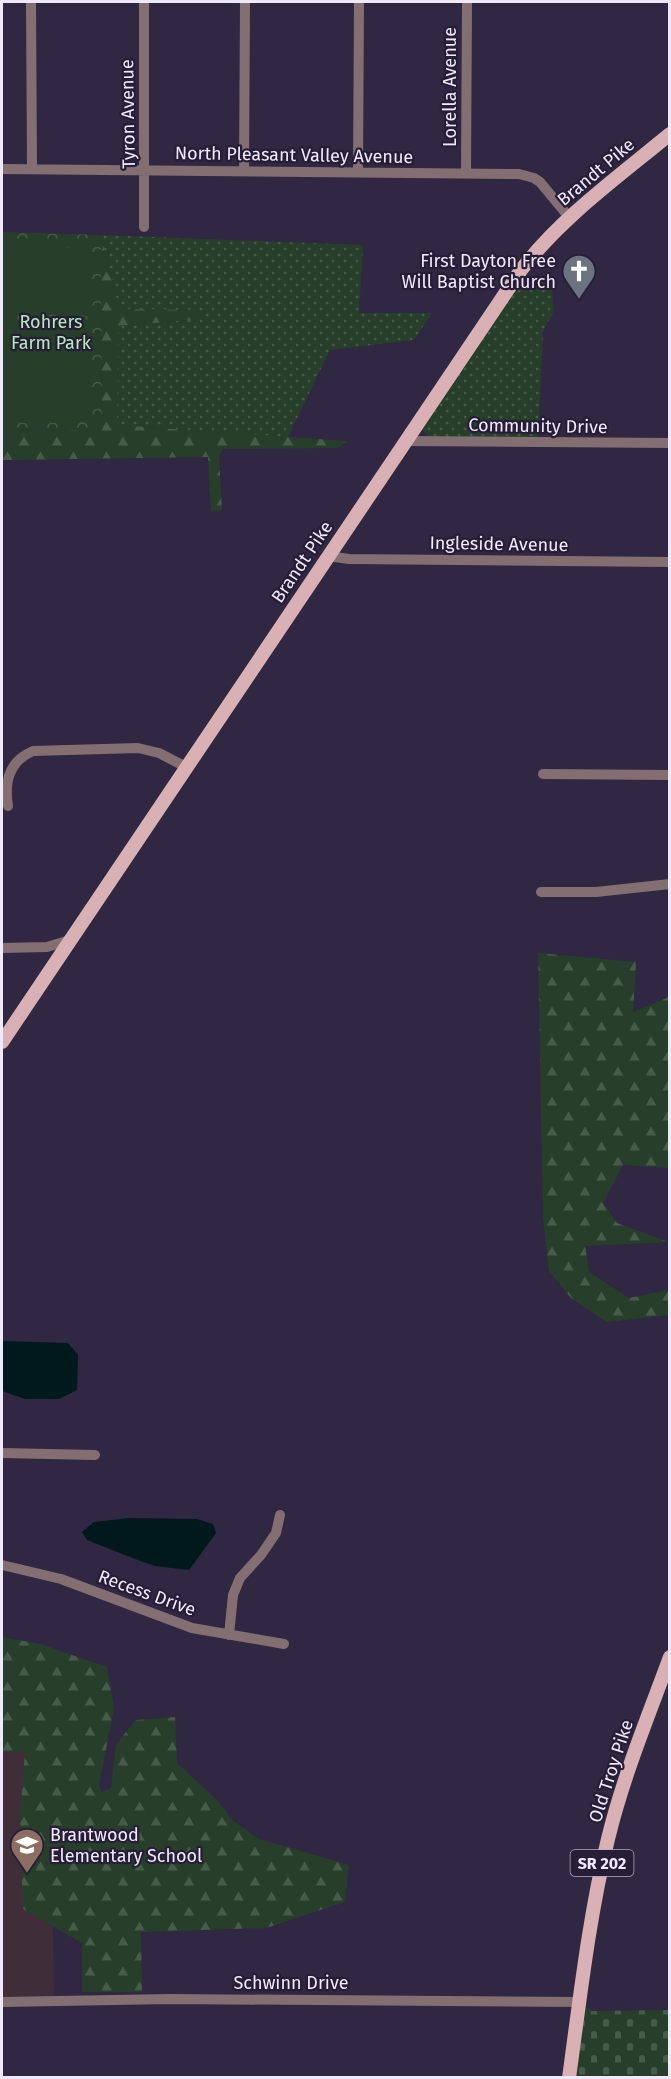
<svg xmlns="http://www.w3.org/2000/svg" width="671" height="2079" font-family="'Fira Sans',sans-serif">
<defs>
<pattern id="grass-dots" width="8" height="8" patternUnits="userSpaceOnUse" patternTransform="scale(1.5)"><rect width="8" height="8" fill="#273f2a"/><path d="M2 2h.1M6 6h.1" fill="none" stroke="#475b4a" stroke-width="1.8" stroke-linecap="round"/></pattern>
<pattern id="forest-firs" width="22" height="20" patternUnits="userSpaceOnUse" patternTransform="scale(1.5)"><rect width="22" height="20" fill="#273f2a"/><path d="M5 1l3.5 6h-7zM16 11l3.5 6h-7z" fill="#475b4a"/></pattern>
<pattern id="cemetery-stones" width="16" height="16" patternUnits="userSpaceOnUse" patternTransform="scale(1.5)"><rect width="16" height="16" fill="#273f2a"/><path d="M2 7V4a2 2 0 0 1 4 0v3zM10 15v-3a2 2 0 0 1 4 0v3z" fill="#475b4a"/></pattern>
<pattern id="park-crowns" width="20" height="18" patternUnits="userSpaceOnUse" patternTransform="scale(1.5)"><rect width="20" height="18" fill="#273f2a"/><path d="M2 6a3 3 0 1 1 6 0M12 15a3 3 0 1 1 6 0" fill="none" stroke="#475b4a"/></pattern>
</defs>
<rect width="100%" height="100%" fill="#302742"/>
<path fill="#3f2e39" d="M51,1746l3,255 -52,1v-255z"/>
<path fill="url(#grass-dots)" d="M101,235l262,10 -4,68h73l-18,27 -84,10 -42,87 -171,-12 1,-99 83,-7 -1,-9 -81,-1z
M521,276l26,5 5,6 2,24 -11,20 -5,108 -98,-1c-11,-2 -17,-2 -19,-14z"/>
<path fill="url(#forest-firs)" d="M101,235l18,74 81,1 1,9 -83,7 -1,99 231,16 -11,7 -114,1 -4,7 3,54 -11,2 -3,-55 -206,3v-29l100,-1z
M538,953l98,9 -3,50 36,-15v171l-46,-3 -20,38 14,20 52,19 -84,4 4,26 40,26 40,-8v25l-62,7 -36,-24 -22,-27 -6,-55z
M2,1637l38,7 67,23 7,41 -15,77 3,7 9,-4 5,-44 20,-24 39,-3 2,46 40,37 15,20 27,19 90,26 -4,37 -79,26 -125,4 1,60h-60v-49l-59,-34 -3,-92 5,-65h-23z"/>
<path fill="url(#cemetery-stones)" d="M580,2002l12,9 77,-1v67l-100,1z"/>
<path fill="url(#park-crowns)" d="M2,232l99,3 1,195 -100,1z"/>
<path fill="#273f2a" d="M2,245l88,3 -2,68 -86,-4z
M2,322l88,3 -1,79 -23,19h-64z"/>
<path fill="#00191c" d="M2,1341l66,2 10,12 -1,35 -18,9h-34l-23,-8z
M129,1518l68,1 16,5 3,9 -27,37 -34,-4 -20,-7 -48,-19 -5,-8 12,-10z"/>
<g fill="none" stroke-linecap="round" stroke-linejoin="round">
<path stroke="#836f71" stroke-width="10" d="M31,2l1,167
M144,2v225
M2,169l517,5 15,4 6,4 29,35
M244,171l1,-169
M358,172l1,-170
M466,173l1,-171
M406,441l264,2
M328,556l21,3 321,3
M543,774l127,1
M8,806c-4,-24 1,-45 25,-55l105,-3 21,5 27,14
M541,892h55l74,-8
M2,948l45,-1 23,-7
M2,1453l93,2
M2,1565l59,14 131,49 92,16
M229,1635l4,-40 7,-17 21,-23 15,-22 4,-18
M2,2002l168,-3 410,3"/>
<path stroke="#d9b0b4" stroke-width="14" d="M2,1042l519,-772c41,-53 97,-93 149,-136
M569,2078c11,-80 20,-161 39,-239 15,-62 40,-122 62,-182"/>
</g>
<defs>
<g id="church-pin" transform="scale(1.725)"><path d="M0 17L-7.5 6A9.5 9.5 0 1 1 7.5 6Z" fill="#6b7280" stroke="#261d37"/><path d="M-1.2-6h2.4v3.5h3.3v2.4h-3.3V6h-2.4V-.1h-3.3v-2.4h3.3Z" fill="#fff"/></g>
<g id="school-pin" transform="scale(1.725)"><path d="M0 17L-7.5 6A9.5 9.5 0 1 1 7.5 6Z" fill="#8d6e63" stroke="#261d37"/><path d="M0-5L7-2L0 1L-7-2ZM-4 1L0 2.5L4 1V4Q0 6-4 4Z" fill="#fff"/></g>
</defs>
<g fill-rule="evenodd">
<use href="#church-pin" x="579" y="271"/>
<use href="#school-pin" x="27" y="1845"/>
</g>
<g text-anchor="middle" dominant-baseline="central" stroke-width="4.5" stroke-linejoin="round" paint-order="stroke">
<rect fill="#261d37" stroke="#b3acc0" stroke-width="1.5" x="570.5" y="1850" width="63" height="26" rx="4.5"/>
<g font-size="16" font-weight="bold" fill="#efeafb">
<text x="602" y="1863">SR 202</text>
</g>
<g font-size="18" fill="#efeafb" stroke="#261d37">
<text transform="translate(450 87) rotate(-90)">Lorella Avenue</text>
<text transform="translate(128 114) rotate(-91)">Tyron Avenue</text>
<text transform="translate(294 155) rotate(1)">North Pleasant Valley Avenue</text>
<text transform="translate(596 172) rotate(-40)">Brandt Pike</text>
<text transform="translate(538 426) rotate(1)">Community Drive</text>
<text transform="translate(499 544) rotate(1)">Ingleside Avenue</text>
<text transform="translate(302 562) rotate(-56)">Brandt Pike</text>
<text transform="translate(147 1593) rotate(20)">Recess Drive</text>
<text transform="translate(611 1771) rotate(-72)">Old Troy Pike</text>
<text x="291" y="1983">Schwinn Drive</text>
</g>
<g font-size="18" fill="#efeafb" stroke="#261d37" text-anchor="end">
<text x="556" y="261">First Dayton Free<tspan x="556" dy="21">Will Baptist Church</tspan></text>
<text x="50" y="1835" text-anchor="start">Brantwood<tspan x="50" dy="21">Elementary School</tspan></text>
</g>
<g font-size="18" fill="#b5eab9" stroke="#261d37">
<text x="51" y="322">Rohrers<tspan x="51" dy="21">Farm Park</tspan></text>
</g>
</g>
<rect width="671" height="2079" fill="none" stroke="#efeafb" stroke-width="6"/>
</svg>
